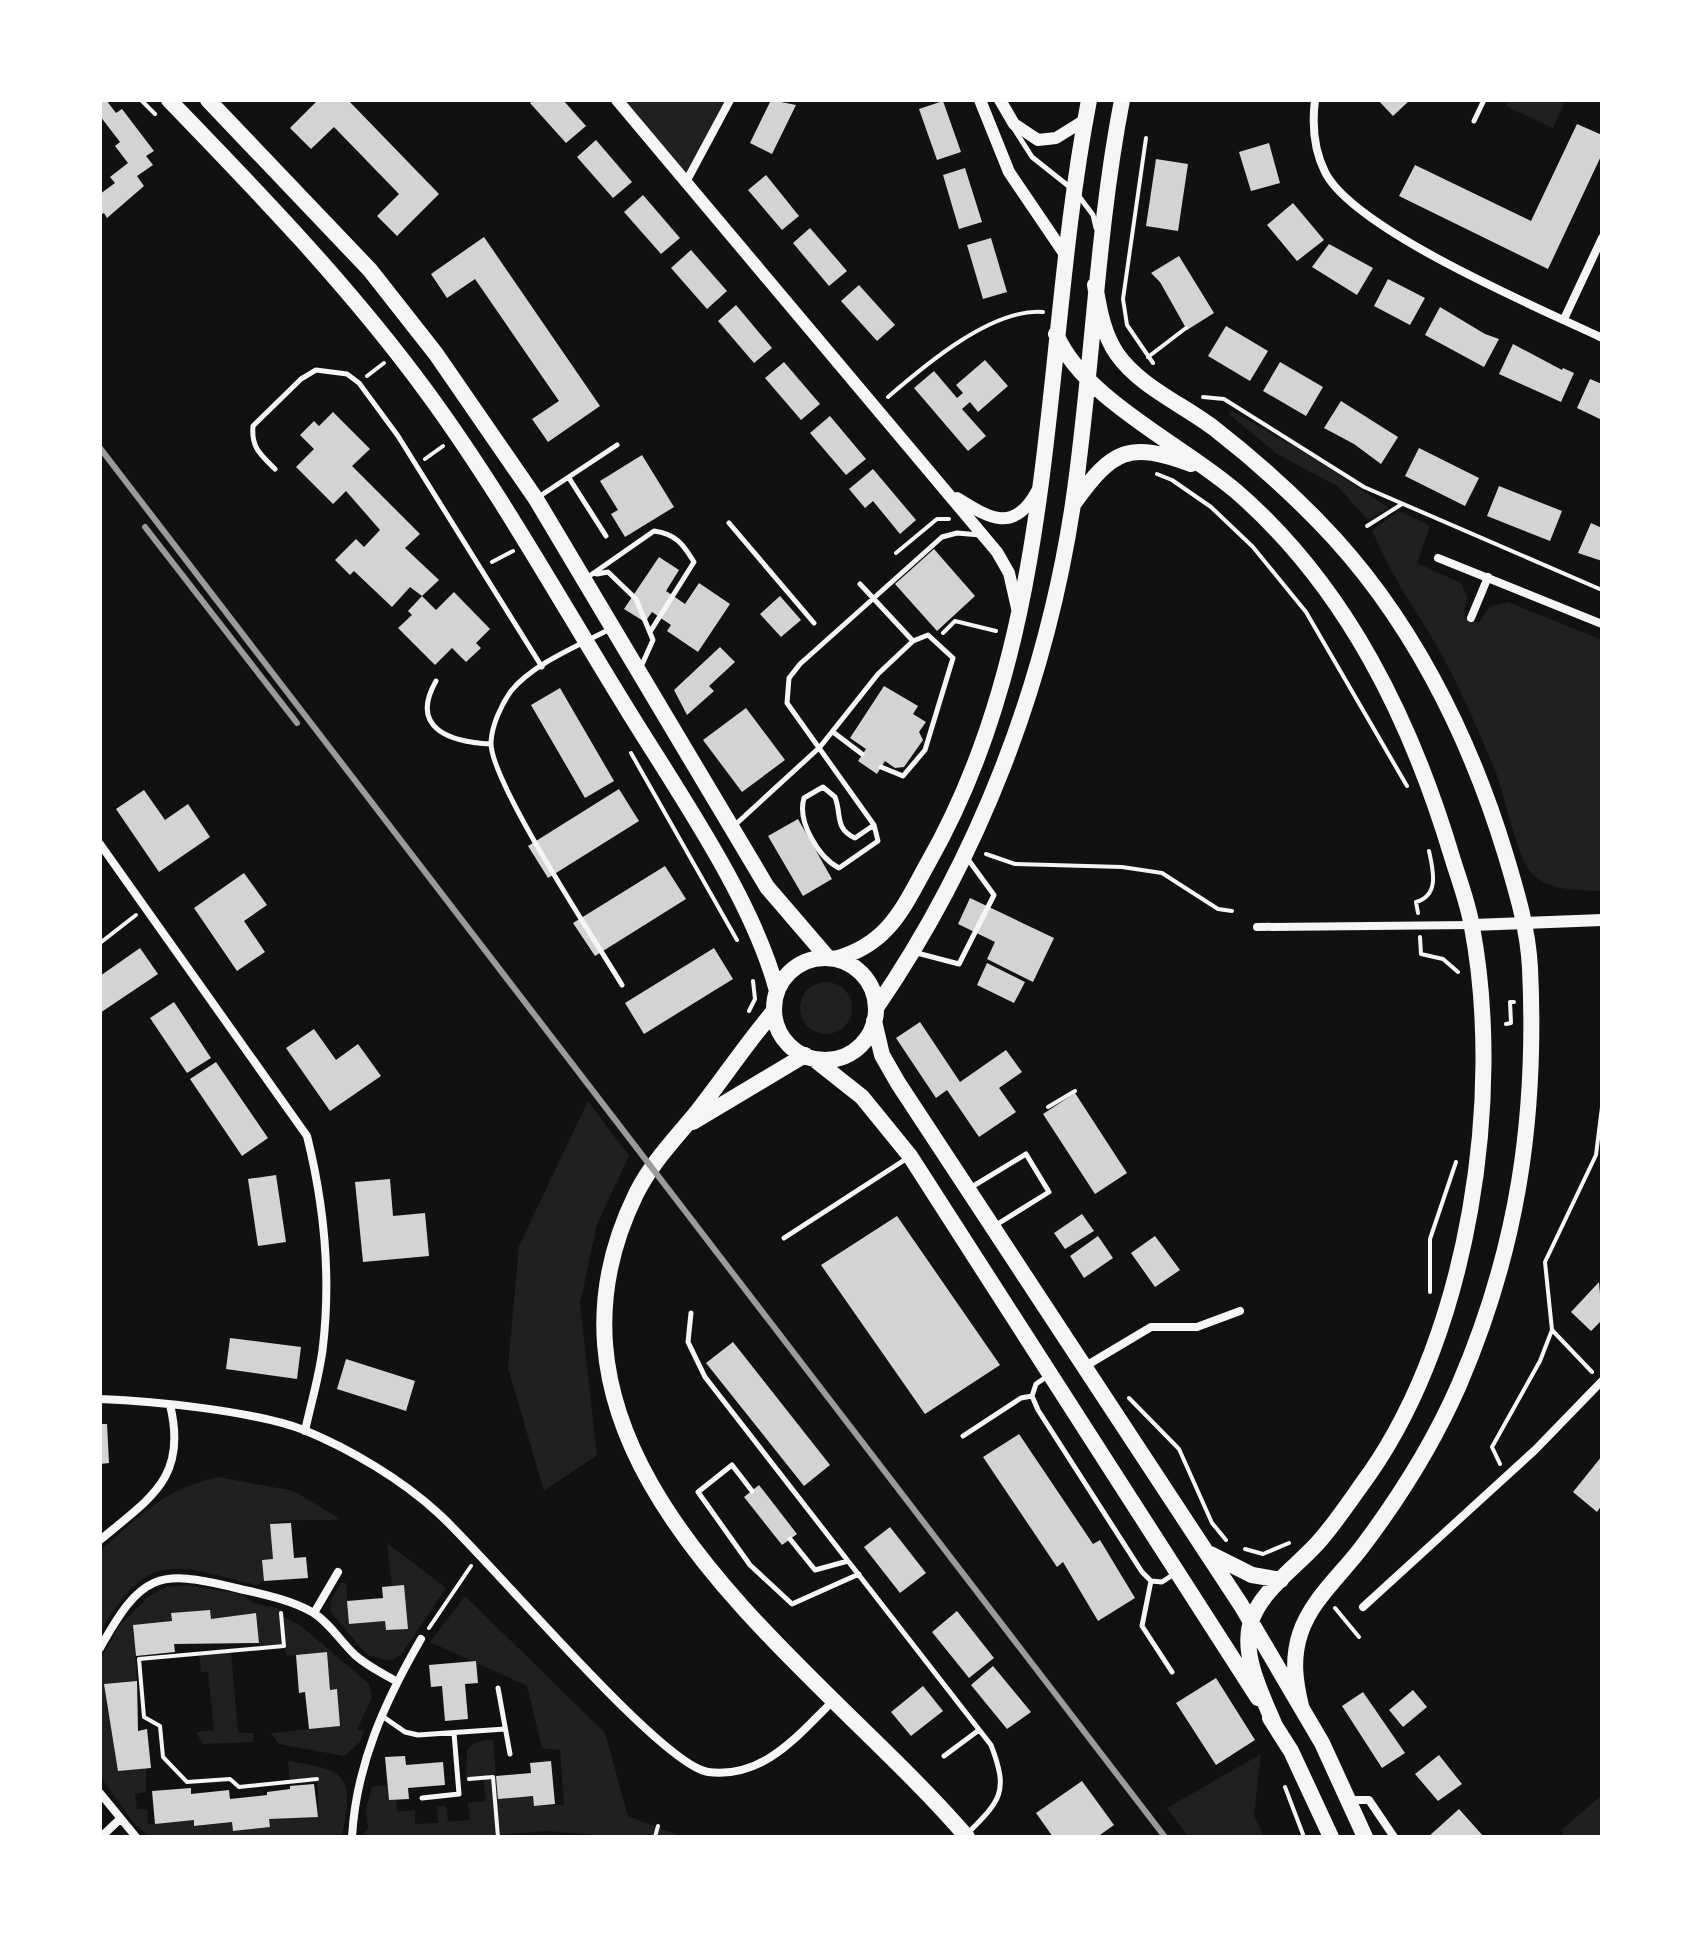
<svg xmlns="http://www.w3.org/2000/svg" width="1702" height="1937" font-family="'Varela Round',sans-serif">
<rect width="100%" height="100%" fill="#111"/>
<path fill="#202020" d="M617,100h113l-44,82z
M1509,100h48l7,3 -11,25 -47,-22z
M1232,411l84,48 73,49 -21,12 -31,-34 -60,-32 -48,-40z
M1399,511l31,15 -13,37 44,20 6,14 -4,20 16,6 11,-17 18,-4 94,38v251c-23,-1 -53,0 -70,-17 -14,-13 -28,-81 -37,-104 -18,-43 -37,-87 -60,-127 -23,-39 -46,-71 -63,-113z
M800 1008a26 26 0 1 1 52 0a26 26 0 1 1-52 0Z
M588,1101l41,55 -32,68 -17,80 17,151 -53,36 -36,-123 11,-122z
M218,1477l76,14 46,28c-20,3 -54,-2 -70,5l3,35 -11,1 2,21 -7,4c-84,-20 -108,-37 -157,48v-82c41,-36 62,-61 118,-74z
M387,1543l59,45 -45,67 -11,6 -23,-6 -37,-44 1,-11 10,-17h5l3,41 36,-3 2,9 20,-2 -15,-42z
M186,1585l55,9 12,9 28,6v7l20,10 68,58 3,13 -15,33h7l-4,12 -16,14 -65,-12 -8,-11 69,-7 -3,-36h-7l-3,-38 -40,4 -3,-10 -24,2 -4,-35 -45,6 -40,-5 1,7 -39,4 4,56 -32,3 2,26 39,58v24l-11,2 2,15h10l1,15 46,-4 1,6 37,-4 1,9 36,-4v-8l50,-3 -2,-37 -27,3 -2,-21c60,9 66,14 54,76h-193l-16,-15 -33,-46v-116l19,-34 30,-30 17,-9z
M465,1596l140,137 23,83 55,21h-65l-70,-6 -76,6h-105l-3,-3 4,-6 -2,-17 6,-24 15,-2 2,15h7l1,12 18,-2v14l23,-1 -1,-16 9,-1 2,16 22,-2 -2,-17 18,-2 -3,-23 -17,1 1,-29 9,-8 17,-3 5,59 35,-2 1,10 30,-1 -4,-55 -18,-2 -15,-62 -97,-44z
M231,1651l7,82h15l1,9 -51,2 -7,-12 18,-2 -6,-58h-7l-2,-18z
M1261,1754l-7,62 11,21h-76l-22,-29z
M1602,1795v42h-37l-4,-7z"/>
<path fill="#d3d3d3" d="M100,100h6l10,13 6,-4 32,42 -8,5 7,9 -16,11 7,10 -37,32 -3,-5 -4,2v-21l15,-11 -5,-6 18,-14 -13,-17 5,-4 -20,-26z
M318,100h30l91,94 -42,42 -20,-20 22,-22 -65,-67 -23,22 -21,-21z
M533,100h30l23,26 -20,17 -36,-40z
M771,100l25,5 -24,49 -22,-11z
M1378,100h32l-17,16z
M943,101l18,51 -24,8 -18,-51z
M1577,124l25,11v19l-54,115 -149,-73 16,-31 116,56z
M596,140l36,42 -19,16 -36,-41z
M1269,143l11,40 -29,8 -12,-39z
M1156,159l32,5 -10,67 -32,-5z
M965,168l17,54 -23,7 -16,-54z
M766,175l33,41 -17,14 -34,-40z
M643,195l37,43 -19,16 -37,-42z
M1293,203l31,37 -27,21 -30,-36z
M810,228l37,43 -18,15 -36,-43z
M484,237l116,169 -52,36 -16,-23 27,-18 -84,-122 -28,19 -16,-24z
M991,238l16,54 -24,7 -16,-54z
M1329,244l44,24 -16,27 -45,-28z
M691,250l36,41 -20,18 -36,-41z
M1179,256l35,57 -27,17 -27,-48 -9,-9z
M1388,279l37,19 -15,27 -36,-19z
M859,285l36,40 -18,16 -36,-40z
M736,305l36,43 -18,15 -36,-42z
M1440,307l45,27 14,5 -15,28 -59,-32z
M1226,326l42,25 -18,30 -42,-25z
M1513,344l49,26 1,-2 11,5 -13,29 -62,-28z
M985,360l23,26 -30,26 -8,-10 -8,7 24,27 -18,15 -54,-63 20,-17 23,27 6,-5 -7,-8z
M784,362l36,42 -19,16 -36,-42z
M1280,362l43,25 -17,29 -43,-25z
M1590,379l12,5v36l-25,-12z
M1341,401l57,36 -17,27 -27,-20 -30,-16z
M333,412l37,37 -18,17 68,68 -15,14 34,32 -17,16 -12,-9 -18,20 -38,-36 -4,4 -15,-15 21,-21 8,8 16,-17 -34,-39 -13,13 -37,-37 18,-18 -14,-14 14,-14 5,5z
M830,416l36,43 -20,16 -36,-42z
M1419,448l60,30 -14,28 -60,-30z
M642,455l32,52 -49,30 -14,-23 7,-4 -18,-29z
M873,469l43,51 -16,14 -27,-33 -8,7 -16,-19z
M1499,486l63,25 -12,30 -63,-25z
M1591,523l11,5v33l-24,-8z
M934,549l41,47 -38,35 -42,-47z
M659,557l20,13 -13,21 19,13 14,-21 31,21 -32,48 -31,-21 4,-6 -19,-13 -7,10 -21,-13z
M454,592l36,37 -14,14 5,5 -15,14 -14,-14 -17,17 -37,-37 14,-13 -4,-4 14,-15 14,14z
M780,596l21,24 -20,17 -21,-23z
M720,647l15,15 -26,24 5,5 -27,24 -13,-25z
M884,686l34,20 -5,8 13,8 -7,10 4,8 -19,27 -9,1 -10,-7 -8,13 -19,-13 8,-12 -16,-11z
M560,688l54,93 -29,17 -54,-93z
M746,708l39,52 -43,32 -39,-52z
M619,789l20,32 -91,57 -20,-32z
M144,790l21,30 23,-16 22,33 -51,35 -43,-63z
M798,819l34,60 -29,17 -35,-60z
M665,866l21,33 -91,57 -22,-33z
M244,873l23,32 -23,16 21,31 -28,19 -43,-63z
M970,898l84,40 -21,44 -46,-23 8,-17 -37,-18z
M140,948l18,26 -58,39v-37z
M714,948l19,31 -89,55 -19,-31z
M987,963l38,19 -11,21 -37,-18z
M174,1002l37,56 -24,15 -37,-55z
M920,1022l40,60 46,-32 16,22 -23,16 17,24 -37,25 -32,-47 -11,8 -40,-60z
M314,1029l22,31 22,-16 23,32 -51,35 -44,-63z
M216,1062l52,76 -26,18 -52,-77z
M1075,1093l52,80 -32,21 -52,-80z
M276,1175l10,67 -28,4 -10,-67z
M390,1179l3,37 32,-3 4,43 -66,6 -8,-80z
M1082,1214l12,17 -29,18 -11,-16z
M897,1216l103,149 -75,49 -104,-149z
M1098,1236l15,22 -29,20 -14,-22z
M1155,1236l25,34 -25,17 -24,-34z
M1599,1282l3,38 -11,11 -20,-19z
M230,1338l71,9 -4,32 -71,-10z
M733,1342l97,123 -26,21 -98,-123z
M346,1359l69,22 -9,30 -69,-22z
M100,1424h7l2,39 -9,1z
M1019,1434l74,110 7,-4 35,58 -37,23 -35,-59 -6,5 -74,-110z
M1602,1456v49l-5,7 -24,-20z
M759,1485l38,49 -15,11 -38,-48z
M291,1523l3,35 12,-1 2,21 -44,3 -2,-21 11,-1 -3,-35z
M890,1527l36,46 -26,20 -36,-46z
M404,1585l4,44 -22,1 -1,-9 -36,3 -2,-23 36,-3 -1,-11z
M210,1610l1,9 45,-6 3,30 -85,1 1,8 -39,4 -3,-31 39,-4 -1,-8z
M957,1611l37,47 -25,20 -37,-46z
M327,1652l3,38 7,-1 3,37 -31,3 -4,-37 -6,1 -3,-38z
M476,1661l2,22 -13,1 3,35 -23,2 -3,-35 -11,1 -2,-22z
M993,1666l38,46 -24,17 -36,-44z
M1216,1678l39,62 -39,25 -40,-62z
M137,1681l1,50 9,-2 4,39 -33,3 -14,-87z
M923,1686l20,25 -32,25 -20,-24z
M1413,1690l14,17 -24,20 -14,-17z
M1363,1692l42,61 -23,15 -40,-62z
M1439,1755l23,29 -24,17 -23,-27z
M405,1756l1,9 37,-3 2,23 -37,3 1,11 -20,1 -4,-43z
M551,1761l4,43 -21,2 -1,-10 -35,3 -2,-23 35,-3 -1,-10z
M1082,1781l32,44 -17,12h-44l-17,-24z
M314,1784l4,33 -49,2 1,8 -37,4 -1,-9 -38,4v-6l-39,4 -3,-33 39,-3v6l38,-4 1,9 37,-4v-3l23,-3v-3z
M1459,1809l25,28h-56z"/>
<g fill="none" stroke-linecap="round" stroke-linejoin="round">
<path stroke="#f5f5f5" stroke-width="4" d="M141,100l14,14
M1146,138l-23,161 4,26 26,38
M1148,357l38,-29
M367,376l17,-13
M888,397c37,-32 104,-89 155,-85
M1203,397l21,2 140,88 238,103
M425,459l18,-13
M1157,474l15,6 39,27 42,40 53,65 101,174
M1367,526l35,-22
M896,553l41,-34h12
M492,562l21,-11
M943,633l12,-12 41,10
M631,753l106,187
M986,854l29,10 107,3 40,6 56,36 14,2
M1418,913l-2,-11c24,-7 17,-32 13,-51
M1420,937l1,17 22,5 15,13
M100,943l36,-28
M749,1011l6,-12 -2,-18
M1506,1024l5,-1 -1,-21h4
M1048,1107l27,-16
M1430,1292v-53l26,-77
M1592,1372l-40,-42 -7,-68 51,-107 6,-48
M1129,1398l50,51 33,74 14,17
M1500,1464l-8,-17 48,-86 12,-31
M1245,1549l18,5 26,-11
M1335,1608l24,29
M281,1613l3,33 -145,13 5,58 16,9 3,31 24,25 43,-3 9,8 78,-8
M429,1628l42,-62
M469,1779l24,-2 5,60
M1285,1787l19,50
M655,1837l3,-11"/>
<path stroke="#f5f5f5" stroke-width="5" d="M1474,121l10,-21
M1011,124l21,33 39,31
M1078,195l15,20 3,13
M275,469c-14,-14 -24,-21 -22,-43l48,-47 15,-9 31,4 12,9 39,53 144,231
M569,478l37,58
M540,496l77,-51
M729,523l85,100
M597,574l11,-2 28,27 17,41 -13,29
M588,577l66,-46c22,3 29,13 40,31l-44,70
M610,629c-32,17 -76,34 -99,62 -10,14 -19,34 -20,51 -2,38 106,201 131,243
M436,681c-28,49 17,61 55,63
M833,732l29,22
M881,767l22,9 22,-26 28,-92 -25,-23 -15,6
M735,825l85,-78 58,-73 35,-33 -53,-57
M874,825l-19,13c-21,-10 -13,-23 -20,-41l-12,-10 -19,11c-7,23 14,59 35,70l39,-27 -4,-16 -87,-122 2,-25 11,-14 142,-127 15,-4 23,2
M917,953l42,11 35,-69 -27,-37
M970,1188l56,-34 23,38 -53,33
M784,1238l122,-79
M691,1313l-3,29 17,35 286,368c18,47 10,55 -24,89
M1049,1375l-13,9 -4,12 6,14 104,162 9,9 11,1 12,-8
M963,1436l58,-38 11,-2
M752,1491l-20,-26 -34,27 52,73 42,39 67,-30
M790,1539l25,31 33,-9
M1151,1581l-9,45 30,46
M498,1688l12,66
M382,1716l23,16 13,3 87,-6
M944,1756l35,-26
M422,1798l37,-4 -5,-61"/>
<path stroke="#f5f5f5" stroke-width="8" d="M1315,100c-3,24 -1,50 10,72 29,58 214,136 277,166
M686,182l44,-82
M1564,319l38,-81
M1438,558l164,66
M1471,618l17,-41
M100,844l207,292c17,68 24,140 16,210 -3,28 -12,57 -18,85
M1257,927l214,-2
M1084,1367l67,-40h46l43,-16
M100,1399c54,2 154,12 204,31 46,19 97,49 134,83 50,45 222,252 270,259 56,7 90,-37 126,-72
M100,1540c50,-42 88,-62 70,-135
M1363,1607l172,-157 67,-69
M314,1613l24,-41
M100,1648c41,-73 56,-80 136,-60 25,6 53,11 76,24 17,10 29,30 43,43 12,11 27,18 41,26
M100,1793l36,44
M1349,1800h20l25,37
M101,1837l18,-17
M352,1837c4,-72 33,-136 69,-198"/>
<path stroke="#f5f5f5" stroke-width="12" d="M617,100l380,452 12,21 8,35
M980,100l29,72 57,84
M1000,100l14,24 24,16 18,-2 29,-18
M957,498c32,20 57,36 80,-7
M1472,925l130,-5"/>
<path stroke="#f5f5f5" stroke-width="16" d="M169,100c90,93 180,186 257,291 75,102 137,215 204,323 50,81 123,186 147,277
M208,100l162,170 66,84 100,145 231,388 61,71
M1095,285c4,23 8,49 22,69 23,33 67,51 98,75 36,28 72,60 104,93 90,92 150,212 187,334 11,37 22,73 24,112 7,149 -12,280 -71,417 -25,57 -60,113 -97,162 -21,28 -51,53 -62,87 -8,25 -5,47 1,72
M1056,334c27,65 127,111 181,158 110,96 174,228 215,365 7,23 16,46 20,70 32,170 -3,403 -102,546 -16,22 -31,45 -48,65 -22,27 -63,52 -72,87 -8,32 13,72 25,101
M1074,503c39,-54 55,-62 117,-39
M774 1009a51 51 0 1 1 102 0a51 51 0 1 1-102 0Z
M835,959c54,-15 68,-51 93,-96 133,-233 112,-508 161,-763
M876,1008c103,-150 170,-325 197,-504 20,-135 23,-270 49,-404
M774,1011c-28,33 -51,68 -77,101 -22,27 -45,50 -61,82 -132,270 181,468 331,643
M874,1021l8,34 16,28 343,522 81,138 43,94
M814,1059l48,38 48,59 348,542
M693,1122l112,-67
M1210,1554l42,21 29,5
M1270,1718l21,33 40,86"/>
<path stroke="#9a9a9a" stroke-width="6" d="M100,448l1065,1389
M145,527l152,196"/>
</g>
<rect width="1702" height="1937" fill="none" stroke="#ffffff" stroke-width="204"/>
</svg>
